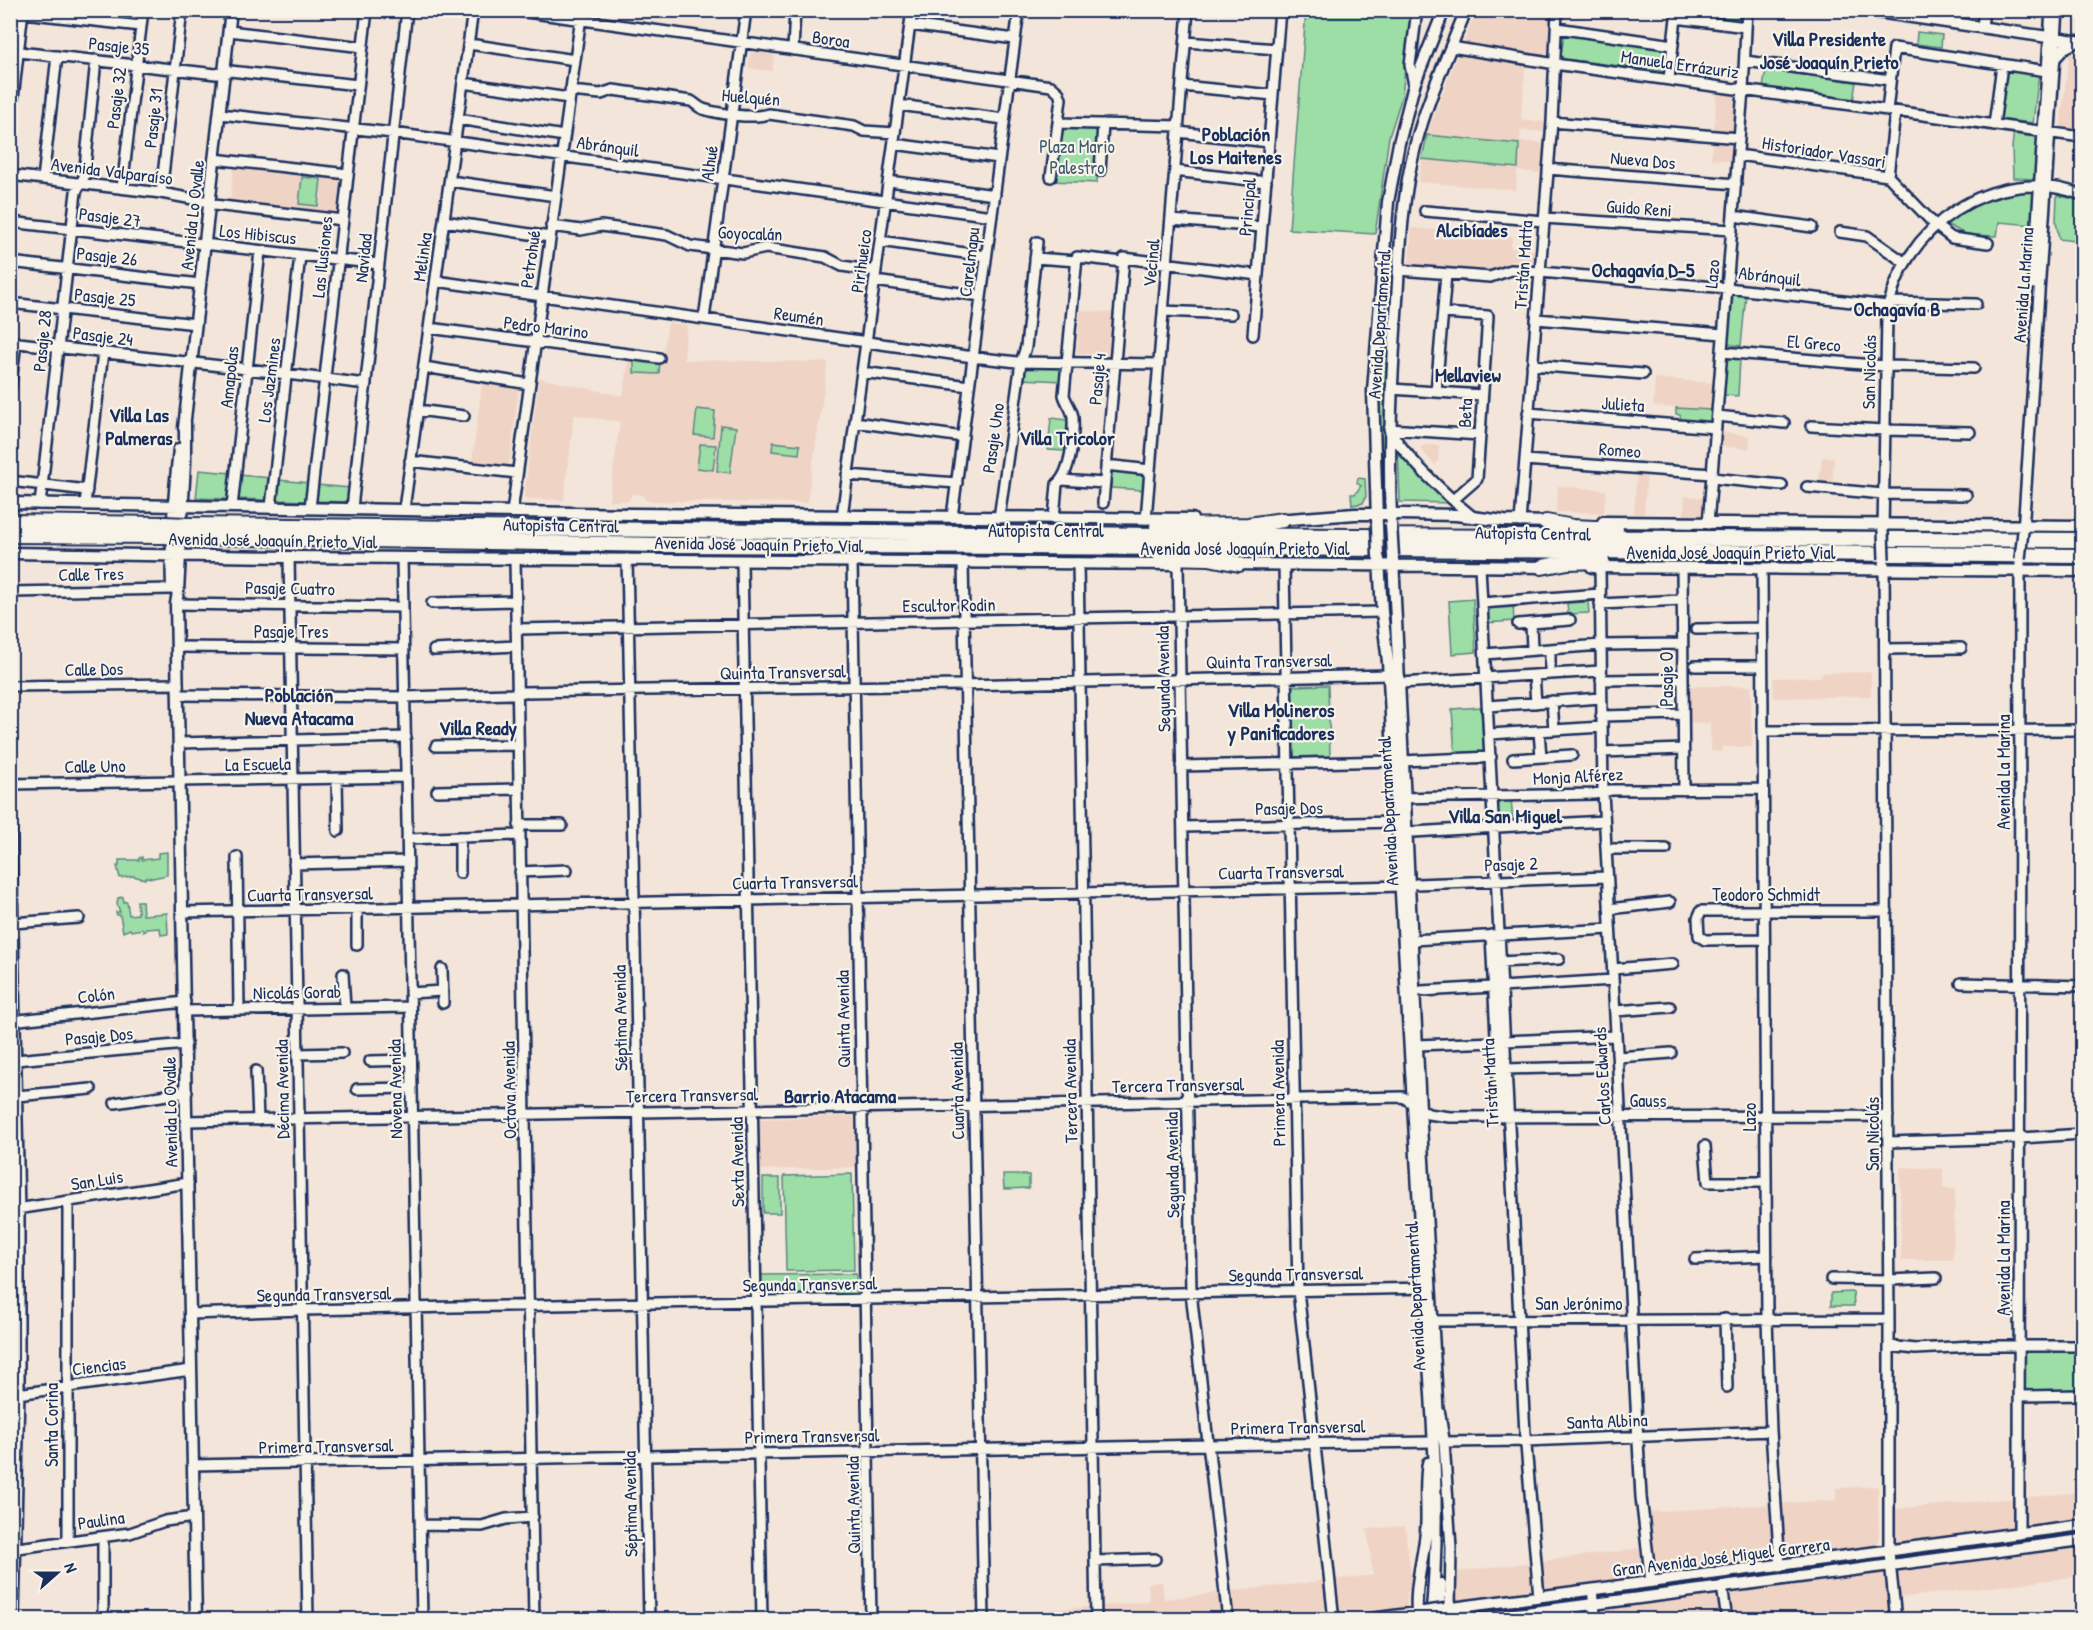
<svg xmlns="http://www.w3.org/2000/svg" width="2093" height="1630" font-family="'Patrick Hand',sans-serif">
<rect width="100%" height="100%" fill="#f3e5d9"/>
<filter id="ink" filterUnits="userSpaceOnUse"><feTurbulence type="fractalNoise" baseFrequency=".0167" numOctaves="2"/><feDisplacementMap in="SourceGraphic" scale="12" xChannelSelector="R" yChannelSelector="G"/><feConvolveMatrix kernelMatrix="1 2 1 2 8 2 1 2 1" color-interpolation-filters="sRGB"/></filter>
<g filter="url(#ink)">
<path fill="#efd4c6" d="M904,11h15l-27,186 -12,-1z
M1476,11h77l-3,40 -7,5 -80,-12z
M2070,48l12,2v80l-22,-3z
M751,49l24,3 -3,19 -24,-3z
M1458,53l68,8 -5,59 24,2 -1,10 -23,-2 -1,11 24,2 -3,30 -24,-2 -1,19 -98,-8 10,-51z
M1717,90l19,2 -3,40 -19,-1z
M1713,139l19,2 -2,20 -19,-2z
M234,165l110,12 -5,38 -109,-13z
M1412,228l100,8 -1,12 24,2 -1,12 -23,-2 -1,4 -8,1 -7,7 -86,-8z
M1080,310l36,3 -4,43 -35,-3z
M668,323l19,2 -3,35 144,2 -21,141 -160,-2 -7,-7h-8l-3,7h-20l11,-79 -46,-7 -10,85 -40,-1 15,-121 84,18 6,-37 33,1z
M1655,378l59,5 -3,27 -58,-4z
M482,384l37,4 -10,79 -37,-6z
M1721,432l29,4 -1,13 -29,-3z
M1424,445h15l-1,16 -3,4 -15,-16z
M1822,457l12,1 -2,27 -13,-2z
M1637,471l10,1 -3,42h-10z
M1558,486l48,4 -2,23 -48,-1z
M1685,496l19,2 -1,17h-19z
M1871,672v24l-97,2 -1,-20 47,-1 2,-4z
M1689,686h62l1,61h-30l-1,5 -10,-1 -1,-28h-21z
M854,1116l2,51 -96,3 -2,-51z
M1900,1167l43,2v19l12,1 -2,71h-52z
M1878,1486l1,58 11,75 -980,1 192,-14 47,-5 -1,-18 14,-1 2,17 209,-24 -6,-46 38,-3 7,59 -5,8v13l49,-6 -1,-28 196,-25 -3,-35 188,-12v-12z
M2082,1492v84l-184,22 -4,-89z"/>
<path fill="#9ddda6" stroke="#5c8682" stroke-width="1.5" d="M1669,10h71v1l-1,9z
M1306,11h105l-9,85 -13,41 -14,97 -86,-5z
M1917,32l25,3 -1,12 -25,-3z
M1564,34l107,14 -3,24 -104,-13 -3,-4z
M2003,68l36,4 -6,51 -36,-4z
M1766,69l90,13 -3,19 -90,-13z
M1100,127l-3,56 -45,-2 7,-53z
M2014,130l22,4 2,2 -2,43 -23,-1 -1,-31z
M1427,135l92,9 -1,24 -96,-9z
M302,177l19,2 -3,27 -19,-2z
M2036,192l-3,33 -34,-3 -2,14 -30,-1 -23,-12c25,-21 60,-32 92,-31z
M2057,195l25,6v41l-23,-3 -3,-18z
M1732,292l14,2 -5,52 -14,-2z
M1383,342l3,2 2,152h-5l-4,-79z
M1726,357l14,1 -2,38 -14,-1z
M634,360h26l-1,14 -25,-1z
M1022,366l43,2 -1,13 -44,-2z
M1676,408l35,2v12l-30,-2 -1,-5 -4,-1z
M697,409l18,2 -2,26 -19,-2z
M1051,418l16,2 -2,31 -17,-1z
M721,425l15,2 -6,46 -13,-2z
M773,442l27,3 -1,9 -27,-3z
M700,444l16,1 -3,25 -16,-2z
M1398,447l54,56 -52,-1z
M1112,469l33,3 -2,18 -32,-2z
M199,470l32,3 -4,26 -31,-1z
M239,475l32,3 -3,22 -31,-1z
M1358,478l7,1 1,17 -3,7 -11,2 -1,-11h4l6,-8 -4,-3z
M278,480l32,3 -3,18 -31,-1z
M317,485l33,3 -3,14 -31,-1z
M1473,599l3,53 -24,2 -3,-53z
M1588,602l1,11 -21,1 -1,-11z
M1513,604l1,17 -28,2 -1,-18z
M1328,685l2,71 -38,1 -2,-71z
M1481,707l3,47 -29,2 -3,-47z
M1511,797l2,27 -16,1 -2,-27z
M167,852v23l-14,3 -8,-1v2l-12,-3 -13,2 -3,-12h2v-6h20v-2l3,-1v3l16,-2v-5z
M123,897l1,5h3l2,13 9,-1 -1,-13h5l1,14 24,-2 1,21 -7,1 -1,-7 -14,1v2l-3,1v-3l-12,2 -1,-2 -7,3 -3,-17h-3l-1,-3h4l-3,-8 1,-6z
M852,1174l2,96 -68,1 -2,-95z
M1003,1175h26v13l-25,1z
M763,1178h17v35h-17z
M856,1274l1,21 -97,1v-21z
M1853,1292l1,14h-23v-13z
M2082,1350v43l-58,1 -1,-43z"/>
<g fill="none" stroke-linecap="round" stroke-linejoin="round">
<g stroke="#1b2f5e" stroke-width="14">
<path id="minor" d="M512,10l539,76 8,7 2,6 -10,78
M23,13l118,13
M910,25l105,14
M1982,27l2,-17
M1557,28l116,17
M229,31l134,16
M1186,42l91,7
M469,44l106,16
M1451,47l111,18 520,72
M793,50l2,-40
M10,51l206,23 14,-3 128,14
M1745,61l145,19
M1669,79l7,-61 70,9
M463,83l106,15
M1414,85l-4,-20 7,-55
M1182,86l91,9
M570,91l31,3 12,-4 78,11c4,2 7,6 12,8 16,5 50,10 66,5l85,12 10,5 31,2
M899,105l105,14
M1887,111l7,-63 153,23
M220,114l173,19 599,83
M458,119l106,17
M1552,122l187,16
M1058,123l121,3
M10,125l13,-115
M1994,125l8,-60
M1178,132l91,10
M894,144l105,14
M1738,155l150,21 47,49 17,13 36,5
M214,159l134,15
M1548,169l188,15
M1100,171l3,-47
M1175,171l91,11
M10,175l151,18 48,9 5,3 129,15
M1888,176l7,-64
M43,179l14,-123
M450,181l106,15
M889,181l106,14
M122,188l21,-178
M161,193l21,-183
M1425,211l119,10
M1733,216l79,11
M1544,218l188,12
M1171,220l91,7
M444,221l106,16
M10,222l369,42
M551,226l30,4 20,-4 66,9 23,11 53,7 23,-5 59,9 17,9 34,5
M1840,232l27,4 37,26
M880,241l106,15
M1035,258l42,3
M10,262l190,22
M1399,270l91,7 21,-7 29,2 187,16 161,18
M436,281l537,76 44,5 142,2
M875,281l106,15
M2033,284l18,-274
M1889,302l87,2
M10,303l186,21
M1163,311l68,3
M1443,313l45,3 -11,163 -24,21
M704,319l42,-309
M1536,319l187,15
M429,328l230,30
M1253,335l27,-325
M10,342l237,27 119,15
M1722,352l163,14 89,2
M1532,365l111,9
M424,367l105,17
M862,372l107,14
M1391,389l91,6
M10,391l6,-49
M1436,392l10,-118
M418,410l46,6
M1528,413l188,15
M1717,416l67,7
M855,422l108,15
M1811,426l73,4 86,2
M1389,429l91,6
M1390,430c16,28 58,67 83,87
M1525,460l187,14
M410,461l107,12
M1106,465l44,5
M847,475l110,8
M1712,478l70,7
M1062,480l42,3
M10,481l77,9
M1807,487l76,7 83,1
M1103,503l21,-245 134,17
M40,504l36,-312 8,-15 12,-117
M85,504l18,-152
M232,507l28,-256
M271,507l29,-251
M310,508l57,-498
M352,508l55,-498
M404,509l69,-499
M512,512l70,-502
M842,516l70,-506
M952,517l67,-507
M999,518l22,-156 5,-15 11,-105
M1054,518l3,-34c14,-12 17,-48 16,-66 0,-8 -7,-15 -9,-23l13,-138 46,5
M1146,519l42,-509
M1520,522l32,-400 5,-112
M1708,524l35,-434 4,-80
M1883,530l4,-213c11,-89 109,-156 195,-122
M2023,531l35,-521
M289,557l19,1063
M402,558l20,1062
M515,559l19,1061
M627,559l22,1061
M742,561l20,1059
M852,561l19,1059
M963,562l21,1058
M1078,563l18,1057
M1178,564l13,728 37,328
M1884,564l5,763v225l7,68
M1284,565l14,725 36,330
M1480,566l45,868 14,163
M1600,567l3,225 38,705 10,85
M1682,568l2,222
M1762,569l5,750 4,112 9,135
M10,592l162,-3
M432,603l83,-2
M1482,603l118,-9
M176,604l227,3
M1600,604l82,-4
M1531,623l1,27
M1518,624l52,-4
M516,629l866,-17
M1696,629l66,-1
M177,647l227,2
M1550,649v25
M1885,649l76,-1
M434,650l82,-4
M1485,654l116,-9 81,-1
M1695,666h67
M1534,675l2,28
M1601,680l82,-1
M1400,683l201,-12
M10,686l168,-2
M178,695l227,2 106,-3 13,-2 436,-7 429,-10
M1552,701l2,29
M1488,706l113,-8
M1601,716l82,-2
M1539,731l2,26
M1763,731l319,-1
M1490,734l112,-7
M179,743l227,-6
M436,746l82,-1
M1602,752l81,-3
M1513,759l59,-4
M1402,761l89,-4
M1181,766l212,-5
M337,779l1,52
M10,784l396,-7
M10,789l9,424v176l-5,231
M437,791l82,-2
M1398,798l196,-4 17,-4 152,-1
M519,825h43
M1183,827l213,-5
M1413,832l191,-11
M407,839l113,-4
M1606,849h60
M237,857l2,153
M294,864l114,-3
M520,872l47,-2
M460,873v-36
M1416,884l191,-7
M357,909v36
M1609,909l61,-7
M183,912l1223,-26
M13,923l66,-5
M1491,935l9,182
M1764,939l-59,1 -6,-4 -1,-18 3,-7h186
M1412,940l198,-11
M1500,962l59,-3
M442,969l1,34
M1613,969l60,-5
M343,974l2,34
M1961,983l121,3
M1501,987l112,-7
M1421,991l72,-4
M410,993l32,-2
M185,1011l225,-4
M1615,1011l55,-4
M10,1021l175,-19
M1504,1041l112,-5
M1417,1045l79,-3
M298,1054l44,-1
M1618,1057l53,-4
M16,1060l170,-16
M370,1061l41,-1
M1505,1069l86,-2
M256,1071l2,49
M357,1089l54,-1
M17,1096l74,-7
M115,1103l72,-11
M187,1121l1216,-24 25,17 22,3 438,-1
M1888,1142l132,-4 62,-4
M1705,1146l3,36h58
M10,1210l178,-27
M1695,1259l71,-3
M1831,1279l58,1 47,-2
M190,1314l112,-4 1127,-22
M1725,1319l2,68
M1433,1321l456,-2
M1889,1346l26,3 59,-3h108
M10,1395l181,-25
M2020,1396l62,-1
M193,1465l1015,-20 224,-3
M420,1525l62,1 24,-7 27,-2
M2019,1534l1,-975
M103,1537v83
M68,1541v-340
M10,1549l120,-16 35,-12 29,-4
M1095,1561l60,-2
M1722,1586l5,34
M1592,1590l4,30
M1450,1608l1,-60 -7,-106 81,-1 246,-10"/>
</g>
<g stroke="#1b2f5e" stroke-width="15">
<path id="major" d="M1864,10l218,32
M2054,59l10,-11 13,-7
M185,422v40l-7,130 -2,12 20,1016
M184,428l47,-418
M10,503l622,11 560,5
M1391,518c-3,-73 1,-145 6,-218 3,-51 5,-104 18,-153 12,-47 33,-92 51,-137
M1277,520l78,-6h46l55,1 48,6 47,1
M1377,520l-4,-129 15,-189 11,-59 15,-58 30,-75
M1603,522l479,4
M10,553l279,4 888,7
M1379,559l3,53 6,50c10,199 23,398 34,597 7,118 21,243 9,361
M1393,559l27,550 18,309
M1232,564l317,3
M1592,567l490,4
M172,586c-2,-46 2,-91 7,-137
M1439,1412l5,30
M1445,1609l637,-84
M1364,1620l59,-8
M1418,1620c-5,-30 5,-58 8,-88 2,-23 -2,-46 2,-69
M1439,1620l2,-36
M1471,1620l611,-80"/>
</g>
<g stroke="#1b2f5e" stroke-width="18">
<path id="highway" d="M10,522l154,2
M1546,522l27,5 43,2
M187,525l977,10 918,5
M1157,526l91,-1 35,-5
M10,535l153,1
M186,537l474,8 729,4 693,7
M1161,557l48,1 30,6
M1542,567l26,-5 34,-1"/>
</g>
<use href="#minor" stroke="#f7f3e8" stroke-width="9"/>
<use href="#major" stroke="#f7f3e8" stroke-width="10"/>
<use href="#highway" stroke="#f7f3e8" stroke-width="14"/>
<g stroke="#1b2f5e" stroke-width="14" stroke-linecap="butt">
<path id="minor-bridge" d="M1883,531l1,28
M2020,559l3,-28"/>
</g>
<g stroke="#1b2f5e" stroke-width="15" stroke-linecap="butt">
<path id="major-bridge" d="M1377,524l1,32
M1391,524l2,32
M1424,1612l21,-3"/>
</g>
<g stroke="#1b2f5e" stroke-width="18" stroke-linecap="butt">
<path id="highway-bridge" d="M164,524l23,1
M163,536l23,1"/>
</g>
<use href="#minor-bridge" stroke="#f7f3e8" stroke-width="9"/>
<use href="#major-bridge" stroke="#f7f3e8" stroke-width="10"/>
<use href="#highway-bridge" stroke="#f7f3e8" stroke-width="14"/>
</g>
</g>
<g text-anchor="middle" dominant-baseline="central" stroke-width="4.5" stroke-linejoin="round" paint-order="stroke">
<g font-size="18" fill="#1b2f5e" stroke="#f7f3e8">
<text transform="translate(831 39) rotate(8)">Boroa</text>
<text transform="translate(119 46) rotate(6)">Pasaje 35</text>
<text transform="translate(1680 64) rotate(8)">Manuela Errázuriz</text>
<text transform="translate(751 97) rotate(5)">Huelquén</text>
<text transform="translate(116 98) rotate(-83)">Pasaje 32</text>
<text transform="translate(153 118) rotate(-84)">Pasaje 31</text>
<text transform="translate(608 146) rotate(8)">Abránquil</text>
<text transform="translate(1824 152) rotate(9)">Historiador Vassari</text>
<text transform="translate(1643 160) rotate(5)">Nueva Dos</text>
<text transform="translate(709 163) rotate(-82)">Alhué</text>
<text transform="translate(112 171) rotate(7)">Avenida Valparaíso</text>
<text transform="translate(1247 207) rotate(-85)">Principal</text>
<text transform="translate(1639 208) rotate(4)">Guido Reni</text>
<text transform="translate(192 215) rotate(-84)">Avenida Lo Ovalle</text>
<text transform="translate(110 217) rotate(7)">Pasaje 27</text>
<text transform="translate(750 233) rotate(2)">Goyocalán</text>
<text transform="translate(258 234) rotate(6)">Los Hibiscus</text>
<text transform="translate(107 256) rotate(6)">Pasaje 26</text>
<text transform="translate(322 257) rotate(-84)">Las Ilusiones</text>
<text transform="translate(422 257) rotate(-82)">Melinka</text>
<text transform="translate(363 258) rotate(-84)">Navidad</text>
<text transform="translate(530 259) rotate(-82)">Petrohué</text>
<text transform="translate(861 261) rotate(-82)">Pirihueico</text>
<text transform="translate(969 262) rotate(-83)">Carelmapu</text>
<text transform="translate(1151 263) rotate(-85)">Vecinal</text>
<text transform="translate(1523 265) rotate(-86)">Tristán Matta</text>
<text transform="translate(1712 274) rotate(-85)">Lazo</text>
<text transform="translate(1770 276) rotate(7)">Abránquil</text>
<text transform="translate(2023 285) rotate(-86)">Avenida La Marina</text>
<text transform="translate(105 297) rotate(6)">Pasaje 25</text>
<text transform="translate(799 316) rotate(8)">Reumén</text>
<text transform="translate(1379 324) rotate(-86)">Avenida Departamental</text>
<text transform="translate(546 327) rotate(7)">Pedro Marino</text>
<text transform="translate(103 336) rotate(7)">Pasaje 24</text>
<text transform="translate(42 341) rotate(-84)">Pasaje 28</text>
<text transform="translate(1814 343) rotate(5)">El Greco</text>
<text transform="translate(1869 372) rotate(-89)">San Nicolás</text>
<text transform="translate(229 377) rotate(-84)">Amapolas</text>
<text transform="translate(1097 379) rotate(-85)">Pasaje 4</text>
<text transform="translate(269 380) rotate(-83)">Los Jazmines</text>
<text transform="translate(1623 404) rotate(4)">Julieta</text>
<text transform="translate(1465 413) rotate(-87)">Beta</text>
<text transform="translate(993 438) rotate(-82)">Pasaje Uno</text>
<text transform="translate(1620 450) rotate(4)">Romeo</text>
<text transform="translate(561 525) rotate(1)">Autopista Central</text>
<text x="1046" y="530">Autopista Central</text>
<text transform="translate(1533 533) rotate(1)">Autopista Central</text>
<text transform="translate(273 540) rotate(1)">Avenida José Joaquín Prieto Vial</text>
<text transform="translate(759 544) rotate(1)">Avenida José Joaquín Prieto Vial</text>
<text x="1245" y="548">Avenida José Joaquín Prieto Vial</text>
<text x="1731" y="552">Avenida José Joaquín Prieto Vial</text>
<text transform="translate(91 574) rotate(-1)">Calle Tres</text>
<text transform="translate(290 588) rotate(1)">Pasaje Cuatro</text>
<text transform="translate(949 605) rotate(-1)">Escultor Rodin</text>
<text x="291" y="631">Pasaje Tres</text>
<text transform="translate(1269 661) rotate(-1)">Quinta Transversal</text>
<text transform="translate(94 669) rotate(-1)">Calle Dos</text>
<text transform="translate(783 672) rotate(-1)">Quinta Transversal</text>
<text transform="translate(1163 679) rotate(-91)">Segunda Avenida</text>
<text transform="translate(1666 679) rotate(-90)">Pasaje O</text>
<text transform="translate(258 764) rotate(-1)">La Escuela</text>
<text transform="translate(95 766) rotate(-1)">Calle Uno</text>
<text transform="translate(2003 772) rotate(-90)">Avenida La Marina</text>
<text transform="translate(1578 776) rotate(-3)">Monja Alférez</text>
<text transform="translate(1289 808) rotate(-1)">Pasaje Dos</text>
<text transform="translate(1388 811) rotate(-93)">Avenida Departamental</text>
<text transform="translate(1511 864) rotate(-2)">Pasaje 2</text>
<text transform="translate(1281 872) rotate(-1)">Cuarta Transversal</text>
<text transform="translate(795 882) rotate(-1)">Cuarta Transversal</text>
<text transform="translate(310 894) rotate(-1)">Cuarta Transversal</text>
<text x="1766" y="894">Teodoro Schmidt</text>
<text transform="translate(297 992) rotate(-1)">Nicolás Gorab</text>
<text transform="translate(96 995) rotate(-6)">Colón</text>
<text transform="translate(620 1018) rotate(-91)">Séptima Avenida</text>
<text transform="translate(843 1019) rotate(-91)">Quinta Avenida</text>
<text transform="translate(99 1036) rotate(-5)">Pasaje Dos</text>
<text transform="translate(1602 1076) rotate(-93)">Carlos Edwards</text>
<text transform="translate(1490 1083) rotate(-93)">Tristán Matta</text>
<text transform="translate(1178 1085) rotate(-1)">Tercera Transversal</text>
<text transform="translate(282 1089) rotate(-91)">Décima Avenida</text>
<text transform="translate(395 1089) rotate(-91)">Novena Avenida</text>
<text transform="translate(509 1090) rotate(-91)">Octava Avenida</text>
<text transform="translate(957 1091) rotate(-91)">Cuarta Avenida</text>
<text transform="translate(1070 1091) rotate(-91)">Tercera Avenida</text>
<text transform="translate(1278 1093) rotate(-91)">Primera Avenida</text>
<text transform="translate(692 1095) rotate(-1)">Tercera Transversal</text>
<text x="1648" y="1100">Gauss</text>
<text transform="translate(170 1112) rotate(-91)">Avenida Lo Ovalle</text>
<text transform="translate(1749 1117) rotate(-90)">Lazo</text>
<text transform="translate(1872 1134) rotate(-90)">San Nicolás</text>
<text transform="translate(737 1162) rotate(-91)">Sexta Avenida</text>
<text transform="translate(1172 1165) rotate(-91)">Segunda Avenida</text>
<text transform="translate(97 1180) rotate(-9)">San Luis</text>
<text transform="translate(2003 1258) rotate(-90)">Avenida La Marina</text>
<text transform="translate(1296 1274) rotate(-1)">Segunda Transversal</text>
<text transform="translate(810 1284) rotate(-1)">Segunda Transversal</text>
<text transform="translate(324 1294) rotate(-1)">Segunda Transversal</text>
<text transform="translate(1415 1296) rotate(-93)">Avenida Departamental</text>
<text x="1579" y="1303">San Jerónimo</text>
<text transform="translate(99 1366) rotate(-7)">Ciencias</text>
<text transform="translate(1607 1421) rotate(-2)">Santa Albina</text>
<text transform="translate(51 1425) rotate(-90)">Santa Corina</text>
<text transform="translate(1298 1427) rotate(-1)">Primera Transversal</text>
<text transform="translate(812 1436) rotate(-1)">Primera Transversal</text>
<text transform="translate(326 1446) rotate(-1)">Primera Transversal</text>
<text transform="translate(630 1504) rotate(-91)">Séptima Avenida</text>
<text transform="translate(853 1505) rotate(-91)">Quinta Avenida</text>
<text transform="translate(101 1520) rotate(-8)">Paulina</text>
<text transform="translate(1721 1557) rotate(-7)">Gran Avenida José Miguel Carrera</text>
</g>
<g font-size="18" fill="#3c5a70" stroke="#f7f3e8">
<text x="1077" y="146">Plaza Mario<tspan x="1077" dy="21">Palestro</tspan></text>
</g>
<g font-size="20" font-weight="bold" fill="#1b2f5e" stroke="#f7f3e8">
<text x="1829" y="38">Villa Presidente<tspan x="1829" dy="23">José Joaquín Prieto</tspan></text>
<text x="1236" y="133">Población<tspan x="1236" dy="23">Los Maitenes</tspan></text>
<text x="1472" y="229">Alcibíades</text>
<text x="1643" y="269">Ochagavía D-5</text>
<text x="1897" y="308">Ochagavía B</text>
<text x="1468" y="374">Mellaview</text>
<text x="139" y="414">Villa Las<tspan x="139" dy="23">Palmeras</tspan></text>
<text x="1067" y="437">Villa Tricolor</text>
<text x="299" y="694">Población<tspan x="299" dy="23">Nueva Atacama</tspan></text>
<text x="1281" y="709">Villa Molineros<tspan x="1281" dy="23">y Panificadores</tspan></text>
<text x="478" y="727">Villa Ready</text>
<text x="1505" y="815">Villa San Miguel</text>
<text x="840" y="1095">Barrio Atacama</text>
</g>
</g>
<rect width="2093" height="1630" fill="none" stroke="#f7f3e8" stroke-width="36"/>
<rect x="18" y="18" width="2057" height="1594" fill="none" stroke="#1b2f5e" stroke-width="2" filter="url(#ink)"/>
<g transform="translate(57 1573) rotate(69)" stroke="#f7f3e8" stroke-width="4.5" paint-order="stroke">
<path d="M0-4.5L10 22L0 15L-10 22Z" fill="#1b2f5e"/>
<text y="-9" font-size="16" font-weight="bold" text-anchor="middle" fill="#1b2f5e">N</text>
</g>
</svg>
